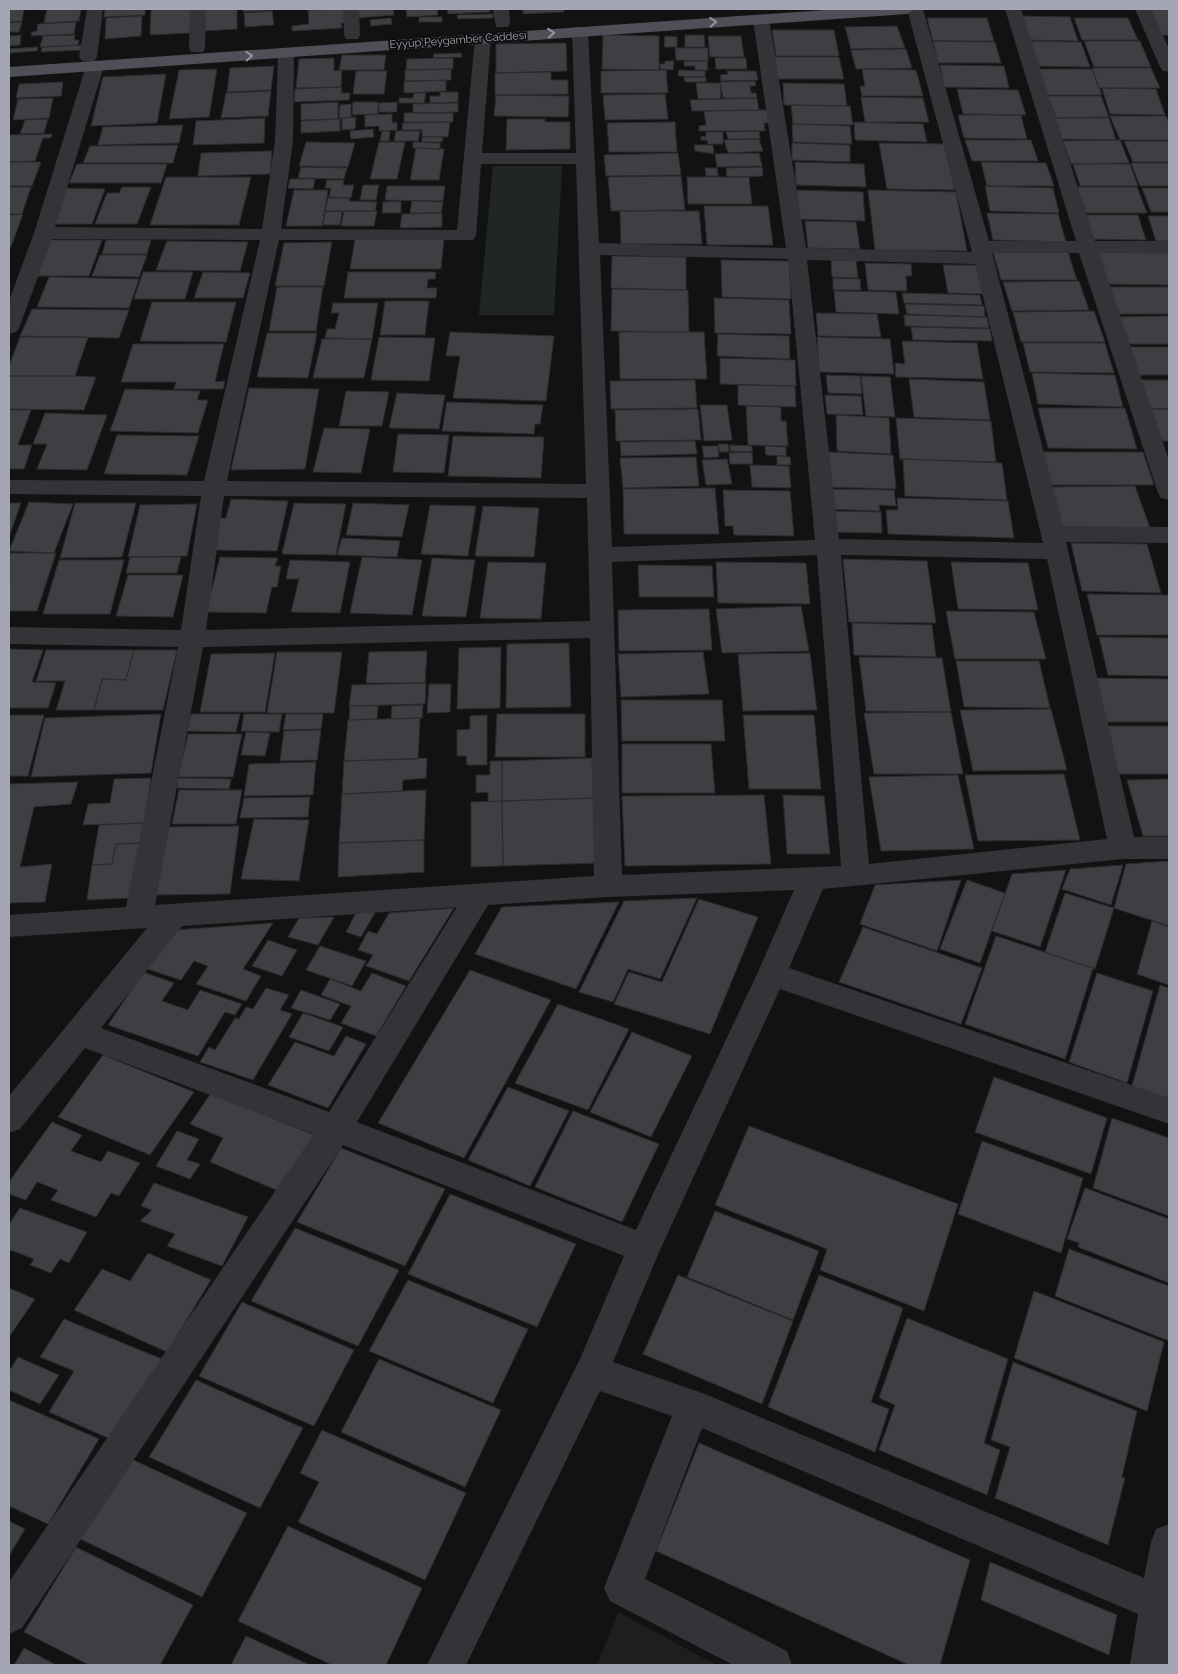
<svg xmlns="http://www.w3.org/2000/svg" width="1178" height="1674" font-family="Raleway,sans-serif">
<rect width="100%" height="100%" fill="#121213"/>
<path fill="#1e1e20" d="M618,1612l99,53h-120z"/>
<path fill="#202722" d="M493,166h69l-8,149h-75z"/>
<path fill="#3e3f43" stroke="#2c2c2f" d="M9,9h15l-2,12 -13,1z
M47,9h34l-2,12 -35,2z
M105,9h40v6l-41,2z
M151,9h41l-1,24 -41,2z
M204,9h33v20l-33,2z
M243,9h30v1l-30,2z
M345,9l1,14h-5l1,5 -50,3v-5l17,-2 -1,-14z
M355,9h38l1,6 -38,3z
M406,9h31l1,6 -31,2z
M447,9h43v3l-42,2z
M523,9h45h-5l1,3 -41,2z
M1148,9h21v26h-10z
M272,11l2,14 -29,2 -1,-14z
M493,14v4l-35,1 -1,-4z
M142,16l-1,20 -36,3 1,-21z
M1017,16l53,1 8,24 -54,-1z
M419,17h23v5h-23z
M391,18l1,6 -21,2 -1,-6z
M927,18h60l7,23h-61z
M1074,18h54l10,22h-56z
M22,22l-3,10h-10v-9z
M76,22l-2,12 -43,2 1,-4 5,-1 1,-7z
M897,26l8,22 -54,1 -6,-22z
M772,30h62l5,26h-63z
M21,35l-1,10 -11,1v-10z
M75,35l-1,5h5l-1,5 -38,2 3,-11z
M603,35l56,1v34l-57,-1z
M685,35h19l1,12h-20z
M665,36l12,1v10h-13z
M708,36h33l3,21h-34z
M933,41l62,1 6,21h-63z
M1025,41l56,1 9,25 -58,-1z
M1084,41h56l11,26h-57z
M566,43l1,28 -71,2v-29z
M83,45v5l-42,2 1,-5z
M38,47l-1,4 -28,2v-4z
M675,48h33v13l-32,-1z
M906,49l6,19 -56,1 -5,-19z
M461,53l1,4 -29,1 1,-4z
M342,55h44l-2,15h-45z
M774,57h65l5,22h-66z
M334,58v13l8,-1 -1,17 -45,1 3,-29z
M453,58v11l-47,1 1,-11z
M715,58h31l1,11h-31z
M665,61h9l-1,9 -13,-1v-5h5z
M684,61h23l1,9h-13v-4h-11z
M940,65l64,1 5,22 -65,-1z
M274,66l-3,24 -44,2 3,-24z
M1092,68h59l9,20h-61z
M217,69l-8,48 -40,2 10,-49z
M451,69v11l-46,1v-11z
M862,69l54,1 7,26h-61l-2,-10h5z
M1037,69h55l10,26h-56z
M666,70l2,23h-67v-22z
M679,70l26,1v6l-27,-1z
M356,71h31l-3,23h-31z
M727,71h29l2,9 -37,1 -1,-6 8,-1z
M551,72v8h17v14l-73,1v-22z
M166,74l-9,49 -66,3 12,-49z
M684,77h22v5h-21z
M446,80v11l-42,2v-11z
M755,81l1,5h-6l1,7h5l1,5h-34l-3,-16z
M63,82l-2,14 -45,2 3,-14z
M696,83h24l1,16h-23z
M783,83l61,1 3,22 -63,-1z
M342,87l-1,6h9l-1,7 -55,2 1,-13z
M1102,88l54,1 9,26 -55,-1z
M957,89l61,1 8,25 -63,-1z
M271,91l-3,25 -47,2 5,-25z
M440,92h18v10l-28,1v-7h10z
M414,93h12l-2,10h-25v-5h14z
M665,94l3,25 -63,1 -2,-25z
M496,95l73,1 -1,21 -74,-1z
M1048,96h53l8,21 -53,1z
M861,97l62,1 6,24h-64z
M53,98l-4,20 -36,2 5,-21z
M757,98l2,12 -67,1 -2,-11z
M338,102v17l-37,1v-16z
M353,102h25v12l-26,1z
M397,102v10h-18v-9z
M458,103v9l-45,1v-9z
M351,104v13l-12,1 1,-13z
M791,105l59,1 3,19 -60,-1z
M767,110l2,13h-5l1,8h-66v-5l7,-1 -2,-14z
M404,113h49v9h-49z
M392,114v9l5,-1v8l-18,1v-5l-14,1v-12z
M958,115h63l6,24 -63,-1z
M1110,116h56l3,7v17h-49z
M356,117l-1,12 -13,1v-12z
M265,118l-1,25 -71,2 3,-24z
M1055,118h54l7,22 -54,-1z
M48,119l-4,14 -24,1 5,-14z
M340,119v12l-39,2v-12z
M507,119h38v3h25v27l-64,1z
M450,122l-2,15h-26v-7h-20l1,-7z
M675,122l2,30h-68l-2,-29z
M854,122l69,2 4,18 -72,-2z
M792,124l58,2 2,18 -59,-2z
M183,125l-4,18 -81,2 5,-18z
M373,129l1,8 -23,2 -1,-8z
M382,131h8l-1,10h-9z
M396,131h24l-2,10h-24z
M759,131l1,8h-32l-2,-7z
M706,132h17v12h-15l-1,-4h-6v-4l5,1z
M52,134l-1,4h-8l-8,23 -26,1v-27z
M422,137h21l-1,5h-20z
M759,139l4,12 -35,2 -4,-13z
M965,140h66l7,21h-66z
M1120,140l9,23 -58,1 -8,-23z
M1124,141h45v21h-36z
M306,142l49,1 -7,24 -49,-1z
M379,142h26l-8,37h-27z
M413,142l27,1v6l-27,-1z
M792,143l58,2v17l-58,-2z
M879,143l65,1 11,46 -68,-1z
M178,145l-5,18h-90l7,-17z
M694,145h19l1,9 -19,-3z
M416,148l28,1 -5,31h-29z
M272,151l-2,23 -72,2 3,-23z
M678,153l3,22 -75,1 -2,-21z
M759,153l3,13 -45,1 -2,-13z
M9,162h32l-9,24h-23z
M795,162l69,2 2,23 -70,-2z
M981,162l65,1 8,23h-67z
M1131,163h38v23h-29z
M77,164h90l-6,19h-92z
M1073,164h57l8,22h-58z
M301,167l46,1 -3,11 -46,-1z
M762,167l1,9 -36,1 -1,-9z
M705,168h12l1,8h-12z
M681,176l4,34 -74,1 -3,-34z
M166,177h85l-12,48h-89z
M687,177h62l3,27h-64z
M290,179h25l-2,10 -25,-1z
M327,180h17l-1,5h11l-3,13 -22,-1 2,-9h-6z
M363,185h16l-3,15h-16z
M387,186h58l-2,15 -58,-1z
M985,186l68,2 6,25 -69,-2z
M9,187h22l-9,27h-13z
M122,187h29l-14,37h-42l12,-31h12z
M1077,187h60l10,26h-61z
M65,188l40,1 -13,35h-42z
M1142,188h27v24h-18z
M294,190h34l-6,36h-36z
M796,190l67,2 2,29 -67,-2z
M868,190l88,2 11,59 -92,-1z
M328,198h21v3l28,1 -2,9h-50z
M401,201v12h-19l1,-11z
M412,201l31,1 -2,11h-31z
M704,206h64l5,39h-66z
M342,211l-2,14h-17l2,-13z
M344,211h33l-3,15h-33z
M620,211h79l3,33h-81z
M442,213v14l-42,1 2,-14z
M987,213l71,1 8,28 -73,-2z
M23,214l-12,33h-2v-32z
M1080,215h58l8,25 -58,-1z
M1148,216h21v25h-13z
M805,221l51,1 4,27 -52,-1z
M444,238l-3,31h-91l5,-30z
M51,240h51l-13,36h-52z
M106,240h45l-4,14h-45z
M167,241l81,1 -8,29 -84,-1z
M332,242l-8,44h-49l9,-43z
M993,252h75l9,28h-76z
M1095,252l74,1v32l-64,-1z
M100,255h47l-8,22 -47,-1z
M612,256l74,1v33l-75,-2z
M721,260l68,1 2,38 -69,-2z
M831,260h25l2,18 -26,-1z
M865,263l46,1 1,12h-6l1,15 -39,-1z
M943,265h33l7,29 -35,-1z
M143,272h50l-8,27h-51z
M203,272l47,1 -7,25h-49z
M348,272h88l-1,7h-7l-1,9h10l-1,10h-92z
M49,277l90,2 -10,29 -92,-1z
M833,278l27,1 1,11h-28z
M1079,281l10,29 -77,1 -9,-29z
M277,287h46l-7,44h-47z
M1109,287h60v27h-50z
M612,289l76,1 1,42 -78,-1z
M834,291l62,1 3,22 -63,-2z
M902,293l78,2 2,10 -78,-2z
M714,298l75,2 2,34 -76,-1z
M385,301h44l-4,34h-45z
M152,302h84l-10,40 -86,-1z
M333,303h45l-6,36 -47,-1 2,-9h8l4,-16h-8z
M905,304l79,2 1,11 -78,-3z
M32,309l97,1 -10,28 -99,-2z
M1094,311l11,31h-84l-8,-30z
M816,313l61,1 4,23 -63,-1z
M904,315l83,2 2,11 -84,-2z
M1169,316v28h-43l-9,-27z
M911,327l79,2 2,12 -79,-1z
M450,332l104,4 -8,65 -93,-3 7,-42h-14z
M619,332h85l3,47h-87z
M267,333h50l-9,45 -51,-1z
M718,334l71,2 1,23 -73,-3z
M20,337h68l-13,39h-66v-10z
M379,337l56,1 -6,43 -58,-1z
M817,337l73,2 4,35 -75,-2z
M322,339h50l-8,39h-51z
M902,341l75,2 6,36 -87,-2 -1,-14 10,1z
M1023,343h82l9,30 -84,-1z
M133,344h91l-9,38 10,-1 -2,8h-49l2,-7h-55z
M1128,347h41v28h-32z
M720,358l75,2 1,26 -76,-2z
M1032,373l83,2 8,32 -85,-3z
M826,375l34,1 2,18 -34,-1z
M9,376h66l21,1 -12,33 -75,-1z
M861,376l29,1 5,40 -29,-1z
M909,379l75,3 6,38 -76,-3z
M695,380l2,28 -86,1 -1,-28z
M1140,380h29v29h-18z
M738,385l57,1 1,21 -58,-2z
M249,388l70,1 -14,80 -74,1z
M125,389l75,2 -3,9h11l-10,33 -88,-2z
M346,391l43,1 -7,34h-43z
M397,393l48,2 -6,34 -50,-1z
M825,395l36,1 2,19 -36,-1z
M447,402l96,3 -3,19h-5l-1,10 -92,-3z
M700,405h27l5,35 -28,1z
M746,406l35,1v14h5l2,25 -40,-1z
M1038,408h87l12,41 -89,-1z
M698,409l3,31 -85,1 -1,-31z
M1151,409h18v32h-7z
M9,410h22l-13,35h14l-8,24h-15z
M45,413l62,2 -20,55 -50,-1 10,-25h-14z
M836,415l53,3 2,36 -54,-3z
M896,418l95,3 5,41 -96,-3z
M324,428l46,1 -9,44 -48,-1z
M398,434l51,1 -5,38 -51,-1z
M117,435l82,1 -12,39 -83,-1z
M453,436l91,1 -3,41 -93,-2z
M695,441l2,13 -76,2 -1,-14z
M718,444h10l1,8h-9z
M730,445l22,1v6l-22,-1z
M702,446h16l1,11 -15,1z
M765,446l21,1v9l-20,-1z
M752,452l1,12h-23l-1,-11z
M826,452l67,3 3,34 -69,-2z
M1039,452h104l11,33h-106z
M777,456l13,1 1,8h-14z
M696,457l3,29 -76,2 -3,-30z
M727,459l5,25 -26,1 -4,-25z
M903,459l99,4 5,37 -102,-4z
M750,465l39,1 2,22 -39,-1z
M1135,486l15,42 -88,1 -12,-42z
M715,488l4,46h-95l-1,-45z
M828,489l66,1 2,16 -17,-1 1,6 -51,-2z
M723,490l67,1 4,45 -60,-1 -1,-9h-8z
M897,498l111,3 6,37 -126,-4 -2,-24h12z
M231,499l57,2 -11,50 -66,-1 9,-32h6z
M29,502l44,2 -19,49 -45,-2z
M9,503h12l-12,34z
M75,503h61l-14,54 -62,1z
M294,503l52,1 -10,51 -54,-1z
M353,503l56,2 -7,32 -56,-2z
M197,504l-10,52 -59,1 12,-52z
M430,505l46,1 -8,50 -47,-2z
M483,506l56,2 -5,49 -59,-1z
M830,511l51,1 1,21 -51,-1z
M342,538l58,3 -3,16 -60,-2z
M1071,543l76,1 14,49 -79,-2z
M10,553h46l-19,58h-28z
M130,557h51l-4,16h-51z
M220,557l58,1 -3,8h6l-4,21h-5l-6,26 -60,-1z
M362,557l60,3 -10,55 -62,-2z
M432,558l43,2 -9,57 -44,-1z
M843,559l84,2 9,62 -87,-1z
M59,560h65l-14,54h-67z
M290,560l60,2 -10,51 -49,-1 8,-33h-13z
M488,562l58,1 -5,56 -61,-1z
M716,562l90,1 4,41 -92,-1z
M951,562l77,1 10,47 -80,-1z
M638,565l74,1 2,31h-75z
M128,575h55l-10,42 -57,-1z
M1087,594l82,1v40h-72z
M801,606l8,45 -87,2 -6,-44z
M709,609l3,41 -93,1 -1,-41z
M946,611l88,1 12,47h-91z
M852,623l80,2 4,32 -82,-2z
M1099,637l70,1v38l-61,-1z
M569,643l2,64 -65,1 1,-64z
M501,647l-1,61 -43,1 2,-61z
M9,649l34,1 -11,32 24,1 -8,25h-39z
M46,650h88l-8,30 -24,-1 -8,31h-38l9,-29h-29z
M134,650h43l-14,60h-69l8,-31 24,1z
M427,651l-2,32h-59l3,-31z
M277,652h65l-8,61h-67z
M703,652l6,42 -88,3 -3,-43z
M275,653l-10,59h-65l11,-58z
M810,653l7,57 -74,1 -5,-57z
M859,657l83,1 9,54 -85,-1z
M956,661h83l11,47 -86,-1z
M1088,678l81,1v43h-70z
M426,683l-1,21 -76,2 3,-21z
M429,684h22l-1,28 -23,1z
M621,700h101l3,41h-103z
M423,705l-1,13 -31,1 1,-13z
M350,706h28l-1,13 -28,1z
M1051,709l16,61 -94,1 -13,-61z
M951,712l12,62h-89l-10,-61z
M161,714l-10,59 -120,4 14,-59z
M191,714h49l-4,18 -49,-1z
M244,714h38l-3,18 -38,-1z
M286,714h37l-2,15 -38,1z
M497,714h88v43h-90z
M9,715h35l-16,61h-19z
M487,715v50h-20l-1,-9h-9v-26l13,-1v-13z
M743,715h71l7,74h-72z
M420,718l-2,41 -74,2 4,-41z
M1104,726h65v48h-53z
M321,730l-4,30 -37,1 4,-30z
M246,732l24,1 -5,23 -24,-1z
M188,734h54l-9,43h-55z
M622,744h89l4,49h-93z
M427,758l-1,20 -23,2 -1,11 -60,3 2,-33z
M592,758l2,40 -92,3v-40z
M490,761h12v40l-14,1v-10l-12,1v-18h14z
M316,762l-3,33 -69,1 5,-32z
M1064,774l16,66 -102,1 -13,-66z
M958,775l16,74 -93,2 -12,-74z
M151,778l-7,45 -61,2 5,-21 22,-1 4,-24z
M178,778l53,1 -2,10 -52,-1z
M1169,779v57h-26l-16,-56z
M78,782l-7,22 -37,3 -14,60 32,-3 -7,38 -36,1v-119z
M179,790h63l-6,34h-64z
M426,790l-2,50 -85,3 3,-49z
M764,795l7,69 -146,2 -3,-70z
M783,795l41,1 6,58h-43z
M310,797l-2,20 -68,1 4,-20z
M594,798l4,65 -95,3 -1,-65z
M502,801l1,65 -32,1v-65z
M254,819l55,1 -10,61 -58,-2z
M144,823l-3,20 -25,1 -4,20 -20,1 7,-40z
M239,826l-9,68 -77,1 12,-68z
M424,840v32l-86,5 1,-34z
M141,843l-9,55 -45,2 5,-35 20,-1 4,-20z
M1169,861v65l-55,-18 12,-44z
M1123,865l-12,40 -49,-16 8,-20z
M1066,870l-26,77 -48,-16 20,-57z
M961,880l-24,71 -77,-27 15,-39z
M967,880l38,13 -25,70 -40,-14z
M1065,893l49,15 -19,61 -50,-17z
M697,898l-37,81 -32,-10 -15,33 -34,-10 45,-91z
M699,899l59,18 -48,117 -96,-30 15,-32 33,10z
M619,902l-43,87 -101,-35 27,-47z
M454,908l-45,73 -43,-15 7,-11 -15,-5 10,-19 9,3 12,-21z
M357,911h19l-15,26 -15,-5z
M334,917l-16,28 -30,-8 11,-19z
M1152,921l17,6v58l-32,-11z
M273,923l-30,46 18,7 -15,25 -50,-17 12,-18 -14,-5 -13,19 -34,-11 27,-39z
M863,927l119,41 -21,56 -122,-42z
M996,936l97,32 -28,91 -100,-35z
M268,940l29,10 -15,26 -30,-10z
M320,946l46,15 -14,25 -46,-16z
M470,970l81,30 -87,158 -86,-35z
M143,972l31,11 -12,18 26,9 12,-20 42,14 -7,11 -10,-3 -27,44 -90,-31z
M372,973l34,13 -30,50 -35,-13 10,-17 -30,-11 9,-16 31,12z
M1097,973l56,18 -26,92 -58,-21z
M1160,985l9,3v111l-37,-13z
M266,988l23,7 -9,15 12,4 -39,66 -53,-18 9,-15 6,3 20,-32 4,1 7,-12 7,2z
M301,990l39,14 -10,16 -39,-12z
M558,1004l71,25 -41,81 -73,-27z
M303,1013l40,14 -14,24 -40,-14z
M632,1032l60,24 -41,81 -61,-25z
M346,1036l20,8 -38,64 -60,-23 27,-43 39,14z
M103,1055l91,37 -44,63 -92,-38z
M994,1077l113,41 -16,56 -116,-42z
M508,1087l61,24 -39,75 -62,-26z
M211,1093l106,43 -36,56 -71,-30 13,-24 -33,-14z
M573,1111l86,33 -37,78 -87,-35z
M1112,1118l57,20v78l-76,-28z
M52,1122l30,13 -11,16 30,11 7,-11 32,12 -21,33 -8,-3 -15,24 -45,-17 7,-10 -21,-8 -11,18 -17,-6v-12z
M749,1126l209,78 -34,107 -104,-41 7,-21 -112,-44z
M177,1131l22,8 -12,21 13,4 -10,15 -34,-13z
M982,1141l101,37 -22,75 -103,-39z
M341,1148l104,41 -40,77 -108,-44z
M154,1183l94,34 -26,49 -55,-20 8,-12 -35,-13 12,-11 -11,-4z
M1085,1188l84,31v64l-91,-36 1,-4 -12,-4z
M450,1194l126,50 -39,83 -129,-53z
M20,1208l67,24 -18,31 -9,-4 -9,14 -21,-8 4,-6 -23,-9 -2,3v-29z
M715,1211l104,40 -26,69 -106,-43z
M295,1228l104,42 -41,76 -107,-45z
M1069,1249l100,37v55l-114,-45z
M148,1253l63,27 -44,72 -93,-42 28,-41 28,12z
M678,1275l115,46 -31,83 -119,-50z
M819,1275l84,33 -32,94 18,7 -14,43 -107,-45z
M408,1280l120,49 -35,74 -124,-52z
M9,1288l26,11 -26,38z
M1034,1291l130,51 -17,69 -133,-53z
M242,1302l112,48 -40,76 -115,-50z
M907,1318l101,41 -24,84 16,7 -13,45 -108,-45 16,-45 -16,-7z
M64,1319l98,40 -47,82 -66,-29 25,-41 -34,-14z
M18,1357l41,18 -19,29 -31,-14v-19z
M379,1359l122,51 -36,77 -124,-55z
M1013,1362l124,49 -15,66 3,1 -17,67 -113,-47 15,-51 -19,-7z
M196,1380l107,48 -43,80 -111,-51z
M9,1400l90,39 -51,85 -39,-18z
M322,1430l144,63 -41,87 -127,-58 21,-40 -19,-9z
M699,1443l271,117 -30,105h-31l-253,-114z
M125,1456l122,57 -45,84 -126,-60z
M9,1521l16,8 -16,27z
M288,1526l134,62 -36,77h-54l-94,-44z
M76,1547l117,58 -33,60h-71l-65,-33z
M990,1562l127,53 -8,40 -128,-55z
M246,1636l64,29h-79z
M24,1648l32,17h-42z"/>
<g fill="none" stroke-linecap="round" stroke-linejoin="round">
<path fill="#333338" fill-rule="evenodd" d="M87,9h16l-6,48 -3,4h-12l-3,-4z
M190,9h16l-1,39 -2,4h-12l-2,-4z
M343,9h16l1,26 -2,4h-12l-2,-4z
M493,9h16l1,14 -2,4h-12z
M907,9h16l66,232h87l-71,-232h16l74,232h74v12h-70l70,207v40l-8,-2 -3,-5 -79,-240h-87l71,273 106,1v16l-103,-1 68,295h35v22h-46l-300,30 -34,79 380,130v26l-389,-135 -120,261 -47,112 92,32 439,184 7,-36 5,-13 13,-5 -1,141h-38l8,-51 -436,-186 -57,151 142,72 5,14h-59l-123,-64 -6,-13 68,-172 -72,-25 -134,274h-39l153,-306 44,-103 -281,-111 -321,483 -13,6v-52l305,-448 -229,-86 -65,81 -11,4v-37l138,-168 -138,9v-22l117,-8 52,-260 -169,-3v-17l172,3 20,-134 -192,-2v-14l195,1 56,-241 -208,-1 -33,89 -3,4 -7,2v-33l25,-68 52,-167 3,-4h12l3,4 -49,161 207,2 13,-88 3,-87 2,-4h12l2,4 -1,87 -12,88 176,1 18,-192 2,-4h12l2,4 -9,115h94l-4,-122 2,-4h12l2,4 11,212 187,5 -33,-229 2,-3h12l2,3 37,229 166,4zM481,164h95l10,320 -359,-3 52,-241h194l3,-4zM600,255l188,4 27,281 -203,7zM807,260l168,4 68,279 -204,-4zM224,496l363,2 3,123 -384,9zM817,555l24,311 -219,9 -10,-313zM841,555l206,4 60,280 -238,25zM590,638l4,238 -439,29 48,-258zM794,890l-37,84 -121,256 -279,-108 131,-217 120,-8zM457,907l-128,205 -228,-84 81,-102z
M1135,9h16l18,40v23l-6,-1 -3,-4z"/>
<path fill="#4f5057" fill-rule="evenodd" d="M840,9h75l-8,5 -898,63v-10z"/>
</g>
<defs><path id="oneway-chevron" d="M-2-3.5L2.5 0L-2 3.5" fill="none" stroke-width="1.6" stroke-linecap="round" stroke-linejoin="round" transform="scale(1.25)"/></defs>
<g stroke="#9396a1">
<use href="#oneway-chevron" transform="translate(713 22) rotate(-4)"/>
<use href="#oneway-chevron" transform="translate(551 33) rotate(-4)"/>
<use href="#oneway-chevron" transform="translate(249 56) rotate(-3)"/>
</g>
<g text-anchor="middle" dominant-baseline="central" stroke-width="4" stroke-linejoin="round" paint-order="stroke">
<g font-size="11" fill="#a4a7b3" stroke="#0d0d0e">
<text transform="translate(458 40) rotate(-4)">Eyyüp Peygamber Caddesi</text>
</g>
</g>
<rect width="1178" height="1674" fill="none" stroke="#a4a7b3" stroke-width="20"/>
</svg>
